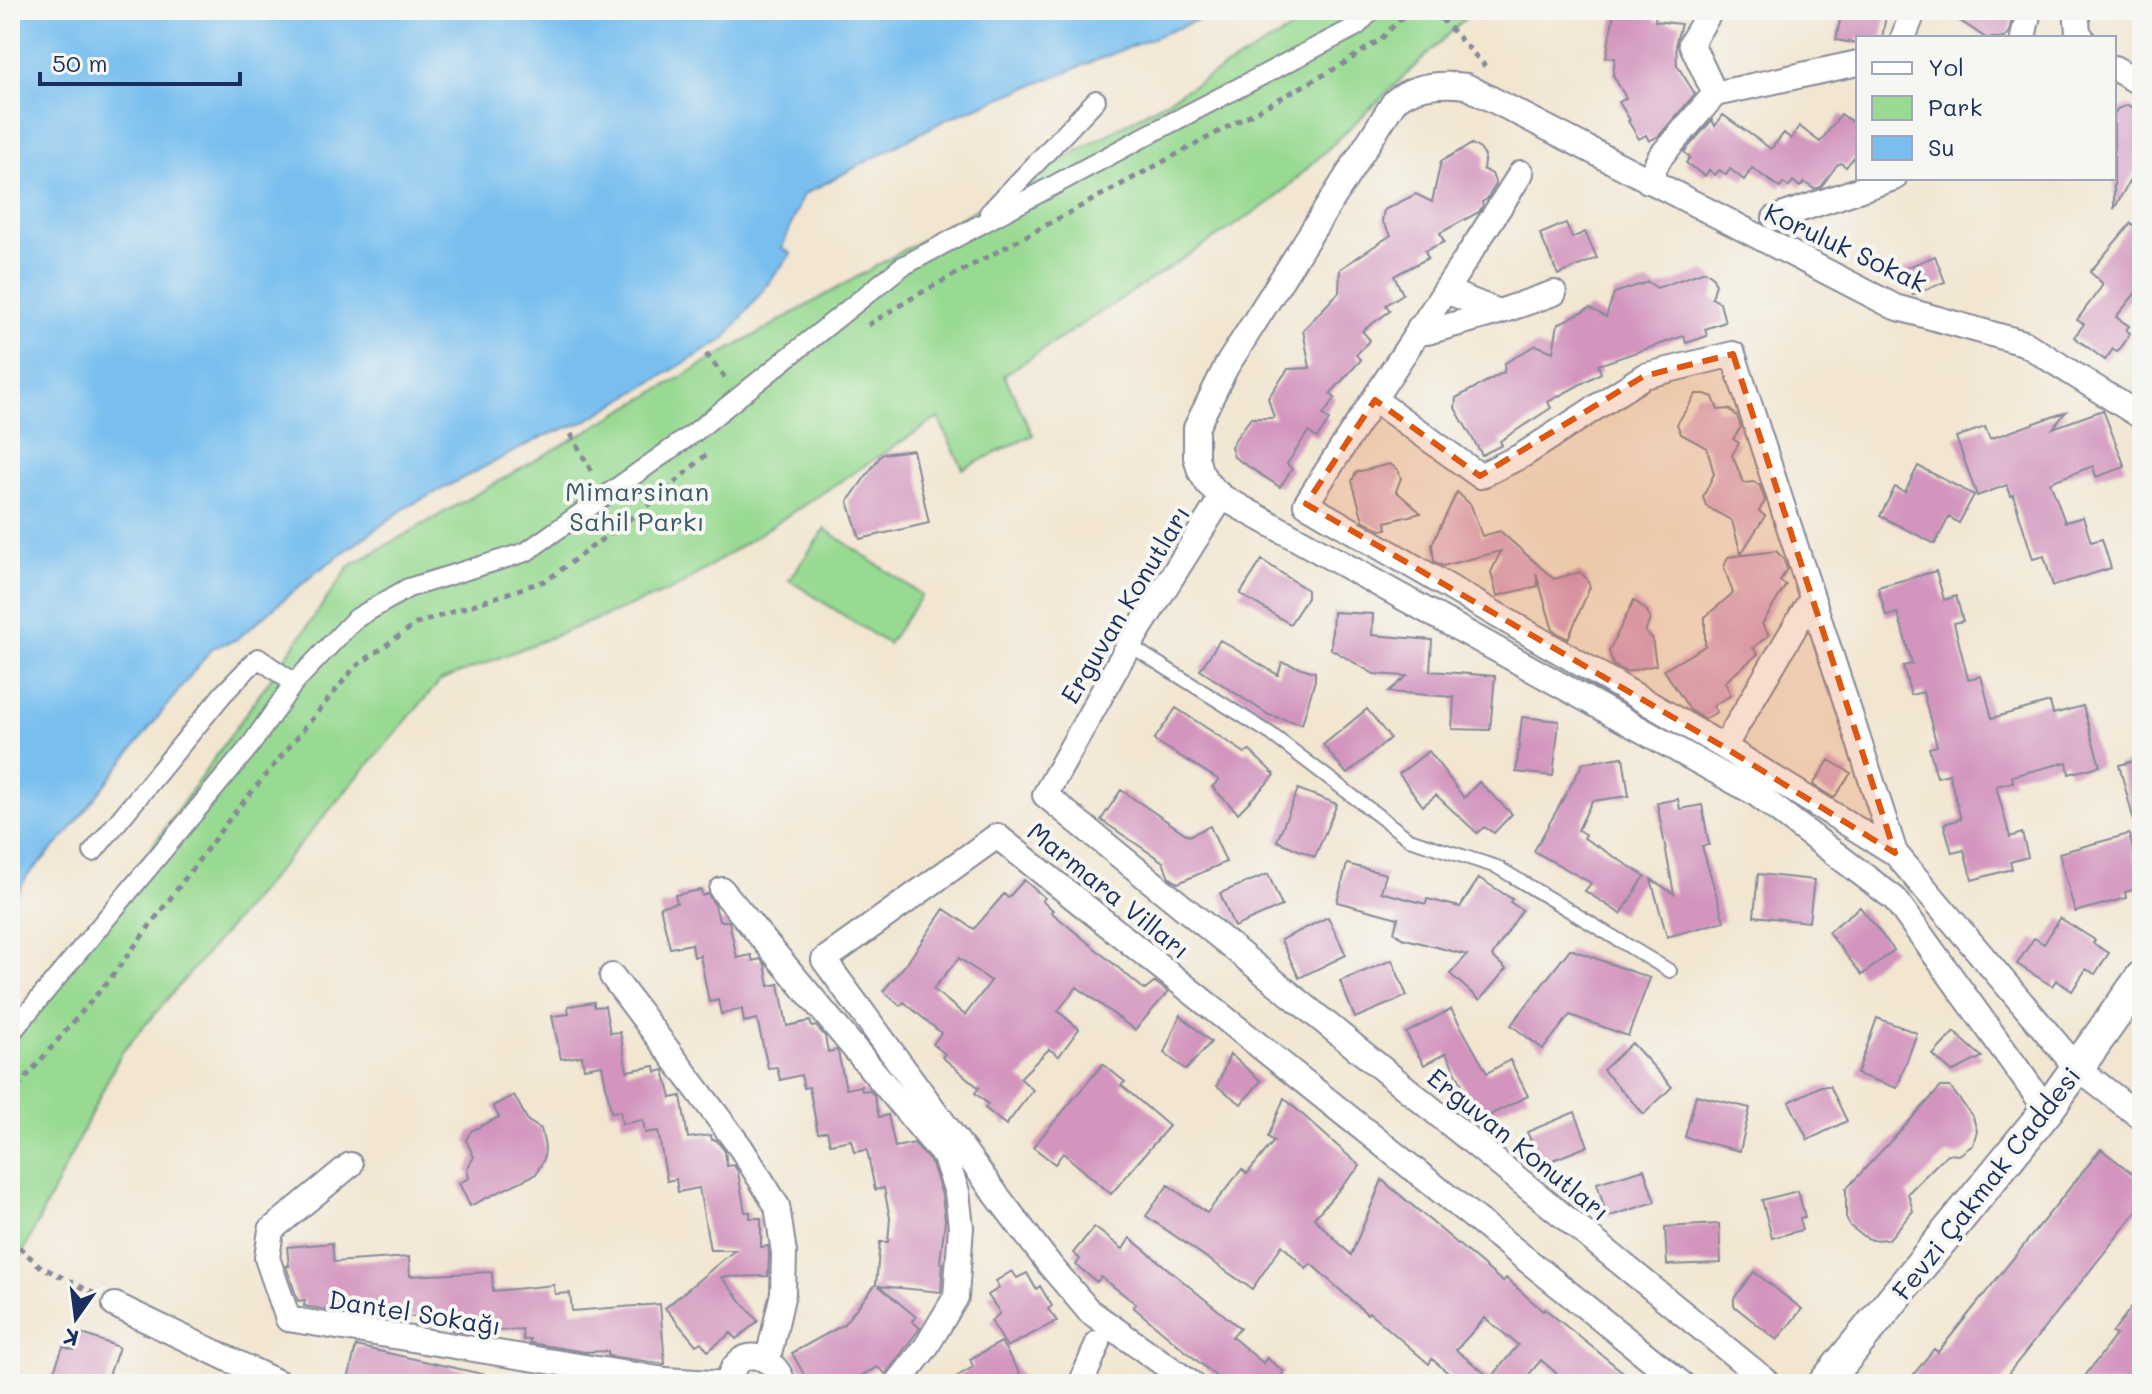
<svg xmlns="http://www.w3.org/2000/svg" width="2152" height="1394" font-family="Mali,sans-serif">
<rect width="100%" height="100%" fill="#f6f6f2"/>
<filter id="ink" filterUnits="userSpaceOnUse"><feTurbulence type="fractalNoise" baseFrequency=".0125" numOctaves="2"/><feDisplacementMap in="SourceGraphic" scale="16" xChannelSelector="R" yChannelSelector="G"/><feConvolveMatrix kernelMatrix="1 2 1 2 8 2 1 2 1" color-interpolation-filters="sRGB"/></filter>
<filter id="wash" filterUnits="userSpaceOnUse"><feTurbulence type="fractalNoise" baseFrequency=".006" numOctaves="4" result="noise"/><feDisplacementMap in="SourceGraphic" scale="32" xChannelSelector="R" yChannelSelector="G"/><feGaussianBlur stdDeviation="1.8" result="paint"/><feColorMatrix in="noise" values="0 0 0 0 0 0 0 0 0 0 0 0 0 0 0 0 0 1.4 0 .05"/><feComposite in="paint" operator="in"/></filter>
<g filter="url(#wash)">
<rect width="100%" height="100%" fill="#f2e6d1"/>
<path fill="#98da91" stroke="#5a8478" stroke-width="2" d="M1306,10h168l-199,189 -271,176 29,60 -70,34 -25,-51 -262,170 -236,93 -319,372 -111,226v-231l340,-482 942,-537z
M825,529l97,66 -34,49 -99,-64z"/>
<path fill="#78bfef" stroke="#4a77a6" stroke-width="2" d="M10,10h1213l-278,110 -142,75 -21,53 9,6 -66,85 -141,83 -40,14 -139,72 -90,65 -78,66 -25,9 -146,187 -39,41 -17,30z"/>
<g id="blocks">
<path fill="#d395be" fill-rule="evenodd" d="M1622,10h34l-1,11 26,3 -5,17 1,24 18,29 -36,42 -10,5 -3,-6 -7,4 -11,-18 2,-1 -11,-18 7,-4 -13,-23 2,-17 -9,-1 8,-44 7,1z
M1842,10h35l-1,3 10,2 -4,23h-24v6l-22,-4z
M1944,10h70l-5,22 -4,6h-19z
M2128,105l14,9v44l-28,51v-94l3,-6z
M1841,114l17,12v26l-12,15 -5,-4 -4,2 -16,22 -7,2 -10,-7 -4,5 -7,-6 -4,6 -6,-4 -3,5 -28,-20 -8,12 -14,-11 -4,6 -7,-5 -4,5 -6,-5 -4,6 -19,-13 4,-6 -6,-5 28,-32 3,6 8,-11 48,34 13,-16 7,6 8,-13 21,16z
M1472,144l8,5 5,7 -2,13 9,5 4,10 -9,15 -5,3 1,3 -4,7 -39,21 4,9 -19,9 3,7 -34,18 9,18 -17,11 4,6 -28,20 8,9 -14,15 5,5 -31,34 5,4 -12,17 6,5 -12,18 -9,-6 -21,32 5,5 -12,18 -46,-30 -3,-10 5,-9 15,-20h23l-6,-20 20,-29 22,-1 -7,-38 36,-38 1,-23 51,-34 -9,-14 2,-11 32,-16 16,8 9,-41z
M1566,223l6,15 13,-6 12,26 -39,17 -18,-41z
M2131,223l11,10v52l-26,32 13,9 -3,4 4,3 -13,19 -4,-3 -8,11 -31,-23 10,-13 -7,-4 25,-34v-3l-12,-11z
M1935,256l10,26 -32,13 -10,-26z
M1705,271l7,5 4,8 -4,14 8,5 5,19 -20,7 2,7 -21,7 -2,-7 -86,29 3,8 -53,29 3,6 -51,33 2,4 -20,10 -27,-47 1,-10 48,-26 1,-9 31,-18 17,7 5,-28 32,-16 16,9 8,-24 34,-11 9,6z
M1696,394h9l8,3 5,13 11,-1 8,7 4,11 -8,12 6,4 -7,12 12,28 10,-1 6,4 5,15 -6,10 6,5 -24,38 -9,-33 -26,-15 -3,-9 11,-23 -7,-26 -26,-14 -4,-10z
M2103,410l22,57 -29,10 -3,-11 -43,16 15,40 18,-5 8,25 11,-3 9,29 -58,18 -9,-30 -11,3 -20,-64 -2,1 -4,-11 -30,11 -21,-59 29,-10 5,12 76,-27 -13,16z
M913,450l16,73 -69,16 -12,-38 34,-47z
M1390,464l8,6 3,8 -5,13 25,22 -35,9 1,7 -6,1 -18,-10 -11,-39 4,-9z
M1918,466l56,29 -15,28 -10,-6 -14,27 -55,-28 15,-29 10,5z
M1457,492l14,13 11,31 18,-5 54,48 26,-7 7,7 3,8 -22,52 -15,-9 -17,-57 2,13 -41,10 -6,-24 10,-21 -58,15 -9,-5 -2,-17z
M1776,551l7,7 4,11 -7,12 6,4 -24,39 7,11 -16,13 5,6 -33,28 6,13 -18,11 4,6 -12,7 -15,-9 -26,-40 41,-24v-29l28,-24 -9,-26 4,-10z
M1262,560l45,30v8l-17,26 -50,-30z
M1936,571l8,29 12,-4 7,25 -9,2 14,56 13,-3 11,42 58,-16 3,12 30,-8 17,60 -31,8 -2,-12 -55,14 1,6 -17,4 14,51 12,-4 6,24 -18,5 2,7 -40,11 -8,-30 -12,3 -8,-29 17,-5 -12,-45 -12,3 -8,-29 8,-2 -14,-54 -12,3 -8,-29 9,-2 -14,-51 -12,3 -8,-29z
M1634,600l13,11 3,8 -5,13 7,6 4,27 -30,7 -13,-7 -4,-14z
M1333,612l40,2 -1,21 60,5 -2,31 65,5 -5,54 -38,-1 2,-32 -66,-5 19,-16 -33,-2 -43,-25z
M1220,640l58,35 4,-13 33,10v8l-13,44 -33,-9 -69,-45z
M1176,708l69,45 4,-3 26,25 -37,38 -26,-26 7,-7 -65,-40z
M1367,709l23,29 -43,36 -24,-29z
M1522,717l37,4 -6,55 -37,-4z
M1429,751l35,47 15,-16 33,32 -18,19 -10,-6 -7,6 -41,-38 -13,11 -24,-32z
M1623,757l6,39 -37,5 -14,29 8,5 -2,3 61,38 -24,38 -36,-23 6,-8 -57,-32 49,-88z
M2142,759v65l-7,1 -16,-60z
M1829,760l22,13 -17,25 -21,-13z
M1298,789l39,15 -22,53 -38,-16z
M1121,790l68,46 21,-10 16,36 -48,21 -9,-6 -6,-15 -62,-42z
M1678,799l2,10 22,-4 7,40 -7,1 22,75 -57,16 -16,-58 23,15 -17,-91z
M2129,834l13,53 -17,5 1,6 -51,14 -16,-59z
M1347,864l39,10 -5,18 45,12 1,-5 33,8 19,-29 33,21 -2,3 12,8 -30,46 14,13 -26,31 -30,-26 17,-19 -65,-17 -8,-6 4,-14 -61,-16z
M1268,874l14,32 -48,21 -14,-34z
M1758,874l56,6 -5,42 -55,-6z
M1024,880l21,18 -3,3 11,9 -2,2 94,78 10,-8 13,10 -33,38 -58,-43 -19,24 21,18 -20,27 -10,-7 -29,29 13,12 -27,35 -21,-17 3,-4 -13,-11 4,-5 -37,-31 3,-3 -12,-10 8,-11 -37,-31 -4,4 -17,-15 24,-28 37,-54 30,20 30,-35 4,4zM959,958l32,23 -26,34 -32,-26z
M701,890l1,6 6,-2 7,11 4,16h10l8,37 14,-3 2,6 7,-2 5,5 4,22 10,-2 8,42 23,-5 2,6 4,-1 9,10 3,16 8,-2 2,2 8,37 15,-3 1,5 7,-1 5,5 5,22 9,-2 7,32 19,-4 18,21 10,31 3,25 -5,42 3,1 -2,29 -62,-6 37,31 -4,4 8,7 -34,46 -9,-7 -31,17h-37l-17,-31 51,-28 33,-41 4,-42h8l2,-24 -6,-30 -9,2 -8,-40 -13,2 -3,-12 -21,4 -3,-13 -9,2 -9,-46 -5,1 -3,-13 -21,5 -3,-13 -9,1 -11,-49 -13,3 -2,-13 -21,5 -3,-14 -9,2 -9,-47 -6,2 -2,-13 -22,4 -10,-42 17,-3 -2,-8z
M1860,907l34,43 -32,25 -34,-43z
M1328,917l18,38 -47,23 -18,-38z
M2060,918l35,22 -2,3 16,10 -14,21 -9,-5 -14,22 -16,-11 -4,6 -35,-22 17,-26 10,6z
M1570,949l80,29 -22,58 -58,-21 -27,34 -32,-24z
M1392,960l15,36 -52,22 -15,-37z
M594,1002v5l11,-1 5,27 10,-1 7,39 28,-5 1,6 8,-2 7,28 10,-2 7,42 23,-3 1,5h4l9,11 2,15 7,-1 4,7 7,40h5v6h11v29l7,-1 1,8 -1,22 -47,1 37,44 -22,18 -5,-6 -23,18 -7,-9 -5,3 -31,-37 70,-58h-25l-11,-62 -21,4 -2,-13 -9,2 -9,-50 -13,2 -2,-13 -21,4 -2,-13 -9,1 -9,-47 -18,3 -2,-12 -21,3 -9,-43 17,-2 -1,-8z
M1451,1009l36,64 23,-13 18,36 -48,24 -34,-67 -22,12 -18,-32z
M1180,1015l31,27 -25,28 -22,-17z
M1877,1018l40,15 -20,55 -40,-14z
M1954,1032l28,25 -30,15 -19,-17z
M1632,1043l40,44 -28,27 -41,-44z
M1230,1054l31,27 -20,23 -24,-18z
M1103,1064l22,18 -4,3 48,41 -58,68 -48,-41 -8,11 -22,-17z
M1821,1086h9l17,35 -39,19 -19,-38z
M1941,1087h9l23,30 4,14 -4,14 -14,10 -12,-1 -39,39 5,18 -24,28 -17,1 -9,-4 -13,-10 -4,-8v-29z
M514,1095l14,26 13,8 4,18 -1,12 -8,15 -66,32 -11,-23 10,-5 -2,-9 7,-12 -8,-17 5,-9 28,-14 -6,-11z
M1696,1095l54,13 -10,43 -55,-14z
M1284,1098l76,68 -46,52 37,37 31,-75 121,102 3,-4 37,33 2,-2 93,75h-69l-28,-24 -20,24h-60l-29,-25 -3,5 -60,-52 -2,2 -56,-50 -5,5 -24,-24 -30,44 -106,-73 22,-31 39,28 35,-44 5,5 27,-33 -6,-4zM1485,1318l33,27 -27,33 -35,-28z
M1575,1112l13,34 -47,19 -14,-33z
M2101,1149l41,32v24l-142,179h-94l28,-35 4,3z
M1644,1169l11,33 -48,15 -10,-34z
M1798,1191l7,26 -5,1 2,12 -30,8 -10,-38z
M1719,1224l2,39 -54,2 -2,-38z
M1094,1227l29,22 7,-11 110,90 -8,9 31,26 4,-5 17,14 -4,5 9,7h-64l-92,-77 3,-3 -35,-27 -4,5 -21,-17 4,-6 -7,-6z
M332,1243l2,19 75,-5 1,19 82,-4 1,19 61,-6 1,9 15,-1 2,18 88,-7 5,60 -57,-8v-5l-23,1 -55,-9v-4l-7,1 -1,-11 -52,4 -18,-3 -1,-12 -7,1v-5l-64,5 -76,-13 1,-6 -7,1 -12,-35h3l-2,-19z
M1012,1271l5,7 10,-5 9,16 4,-3 12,20 -4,3 9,12 -50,26 -16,-26 9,-8 -12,-18 11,-7 -3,-7z
M1754,1272l48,37 -25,31 -43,-34v-8z
M2142,1293v91h-63l37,-49 -4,-2z
M80,1333l39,14 -13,37h-42l-13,-5 12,-32 11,3z
M1001,1342l25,42h-82l29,-17 -3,-8z
M356,1346l135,30 -1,8h-143z"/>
</g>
</g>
<g filter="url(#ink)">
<use href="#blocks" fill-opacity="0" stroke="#868a98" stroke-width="2"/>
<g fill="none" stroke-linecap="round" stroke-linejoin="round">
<g stroke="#868a98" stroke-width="16">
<path id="service" d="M1129,645l142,89 138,105 88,28 173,104"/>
</g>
<g stroke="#868a98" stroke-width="22">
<path id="pedestrian" d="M989,213l107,-113
M93,852l130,-158 35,-36 36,25
M10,1034l240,-288 44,-63 61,-64 53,-31 118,-36 169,-120 206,-165 241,-129 215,-112 15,-16"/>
</g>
<g stroke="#868a98" stroke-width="28">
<path id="minor" d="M2076,10l2,22 4,6
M1903,38l11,-28
M2023,38l6,-28
M2114,68l28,16
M1715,94l143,-31
M1521,173c-70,112 -145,220 -215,331l418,243 171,106
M1648,181l12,-24 55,-63 -24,-51 20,-33
M1775,218l119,-40
M1446,291l53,21 55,-19
M1419,328l8,4 72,-20
M1375,400l105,76 43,-21 121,-79 89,-22 162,499 182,215 65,50
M1222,497l-93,148 -84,150 725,589
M1724,747l88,-149
M722,890l223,267 12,35 4,35 -5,70 -30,50 -29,37
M612,976l129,172 36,58 7,47 -1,40 -15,66
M2047,1110l-152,-211 -140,-106 -533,-296 -14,-13 -8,-13 -4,-14v-29l30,-61 168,-265c20,-18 47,-19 72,-16l429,221 129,36 118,74
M350,1165l-79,65 -4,28 21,61 377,61 62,4
M115,1305l166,79
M727,1384c2,-5 4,-14 8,-18 17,-22 44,-2 48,18
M1081,1384l17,-41
M1192,1384l-103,-73 -40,-47 -57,-75 -168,-229 173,-124 685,548"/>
</g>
<g stroke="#868a98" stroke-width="36">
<path id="tertiary" d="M1824,1384l223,-274 95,-133"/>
</g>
<path stroke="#868a98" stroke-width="5" stroke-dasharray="6 6" stroke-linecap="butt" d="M1433,10l52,56
M868,325l49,-30 423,-229 41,-27 28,-29
M706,354l21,26
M571,434l23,42
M10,1096l100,-117 121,-162 124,-150 61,-43 131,-44 107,-79 54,-48
M10,1239l30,27 57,29"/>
<use href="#service" stroke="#fff" stroke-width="12"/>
<use href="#pedestrian" stroke="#fff" stroke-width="18"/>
<use href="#minor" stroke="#fff" stroke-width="24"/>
<use href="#tertiary" stroke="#fff" stroke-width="32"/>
</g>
</g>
<path fill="#de5710" fill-opacity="0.2" stroke="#de5710" stroke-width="6" stroke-dasharray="16 10" stroke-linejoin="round" d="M1733,354l162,499 -171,-106 -418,-243 69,-104 105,76 164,-100z"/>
<g text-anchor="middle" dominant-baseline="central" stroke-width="8" stroke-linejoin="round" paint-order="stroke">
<g font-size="26" fill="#1b2f5e" stroke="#f6f6f2">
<text transform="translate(1846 247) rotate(25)">Koruluk Sokak</text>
<text transform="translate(1125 604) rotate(-59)">Erguvan Konutları</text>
<text transform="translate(1109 890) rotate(39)">Marmara Vilları</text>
<text transform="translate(1519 1144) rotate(39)">Erguvan Konutları</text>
<text transform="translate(1986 1183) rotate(-52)">Fevzi Çakmak Caddesi</text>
<text transform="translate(415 1312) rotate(9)">Dantel Sokağı</text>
</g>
<g font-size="26" fill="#3a5a6b" stroke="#f6f6f2">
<text x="637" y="491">Mimarsinan<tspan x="637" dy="30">Sahil Parkı</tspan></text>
</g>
</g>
<rect width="2152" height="1394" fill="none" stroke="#f6f6f2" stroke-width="40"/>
<rect x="1856" y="36" width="260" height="144" fill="#f6f6f2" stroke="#9ea6b7" stroke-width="2"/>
<rect x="1872" y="62" width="40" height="12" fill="#ffffff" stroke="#9ea6b7" stroke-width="2"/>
<text x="1928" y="76" font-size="24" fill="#1b2f5e">Yol</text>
<rect x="1872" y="96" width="40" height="24" fill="#98da91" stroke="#9ea6b7" stroke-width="2"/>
<text x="1928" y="116" font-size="24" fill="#1b2f5e">Park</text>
<rect x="1872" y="136" width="40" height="24" fill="#78bfef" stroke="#9ea6b7" stroke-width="2"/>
<text x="1928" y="156" font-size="24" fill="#1b2f5e">Su</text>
<g transform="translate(76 1318) rotate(194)" stroke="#f6f6f2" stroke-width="6" paint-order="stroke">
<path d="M0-6L14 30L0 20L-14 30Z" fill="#1b2f5e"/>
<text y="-12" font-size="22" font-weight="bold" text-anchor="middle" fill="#1b2f5e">K</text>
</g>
<path d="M40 72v12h200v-12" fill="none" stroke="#1b2f5e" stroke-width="4"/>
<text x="52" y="72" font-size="24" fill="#1b2f5e" stroke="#f6f6f2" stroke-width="6" paint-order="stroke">50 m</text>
</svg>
